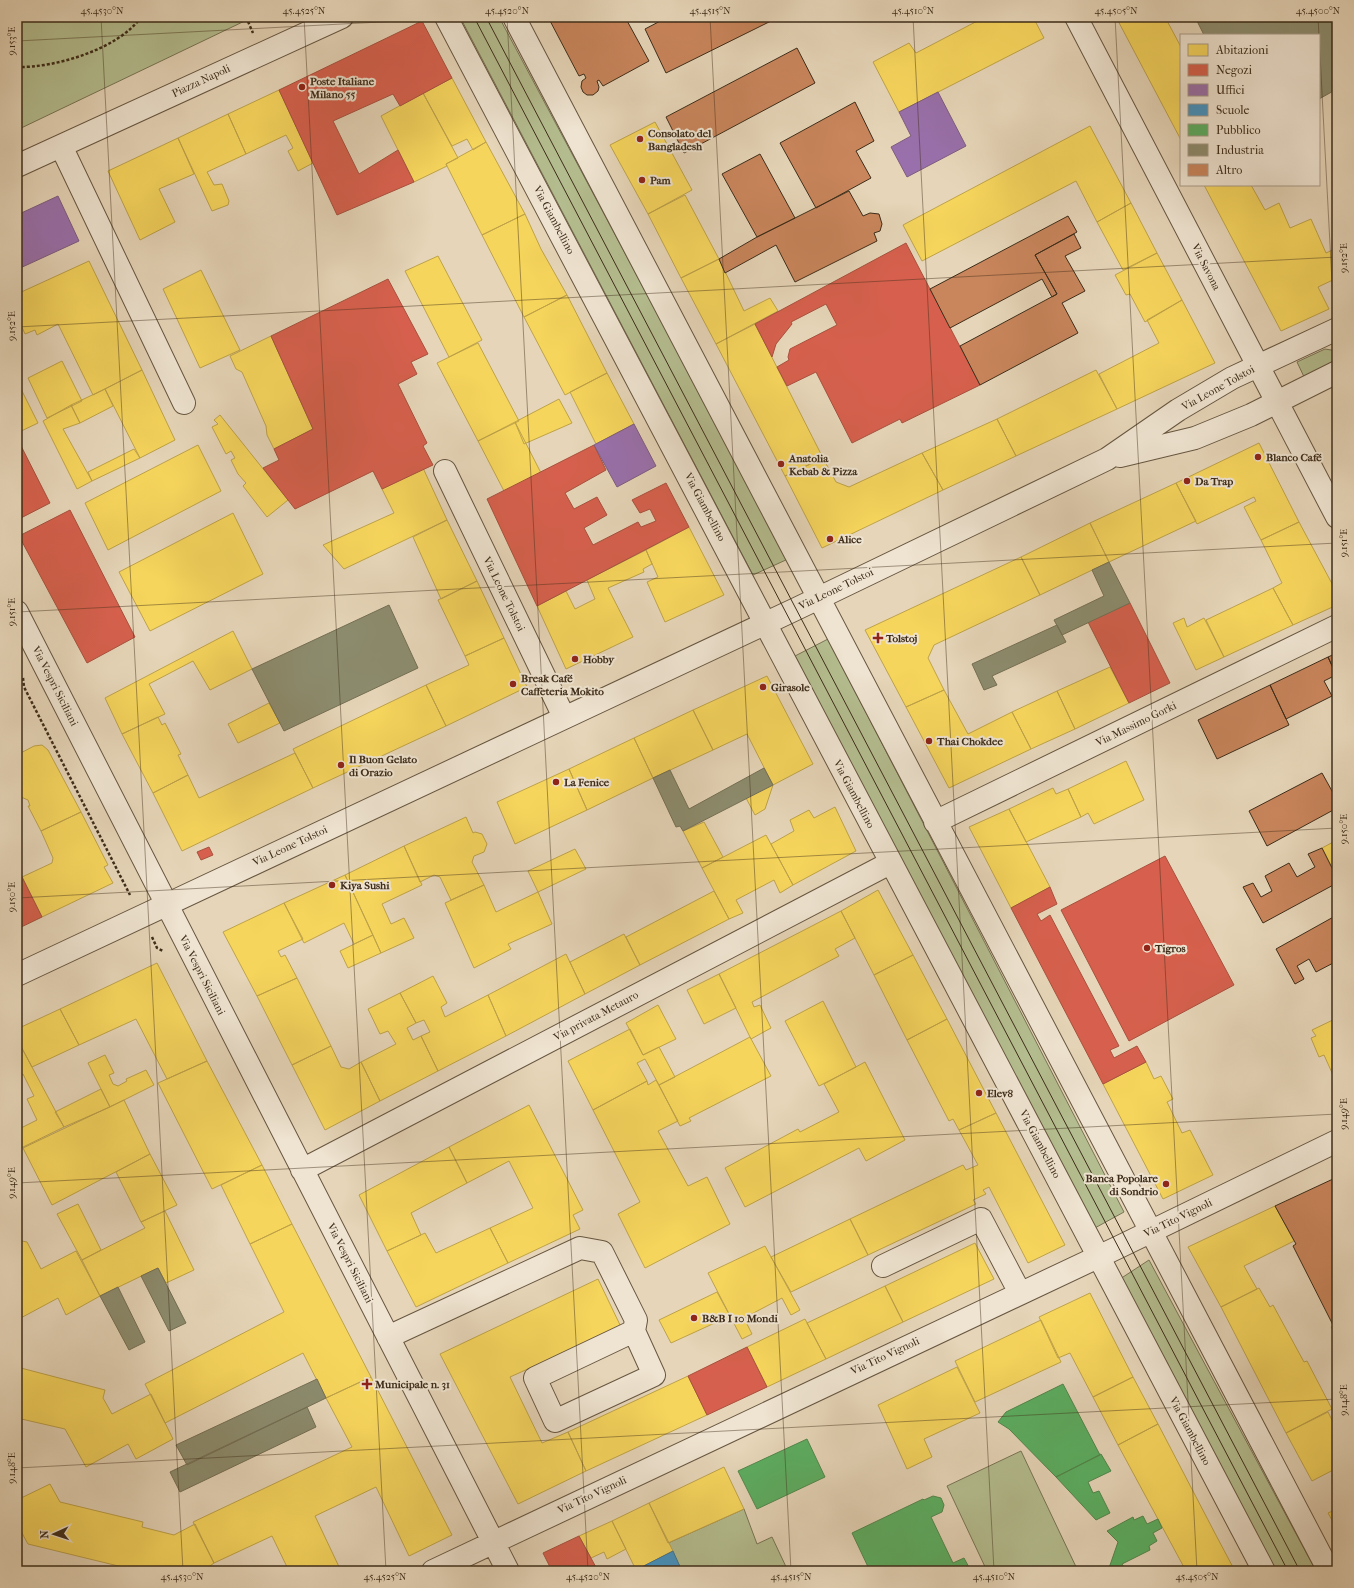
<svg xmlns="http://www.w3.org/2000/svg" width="1354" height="1588" font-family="'IM FELL French Canon',serif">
<rect width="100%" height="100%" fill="#e6d5b8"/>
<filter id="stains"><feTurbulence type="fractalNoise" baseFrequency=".005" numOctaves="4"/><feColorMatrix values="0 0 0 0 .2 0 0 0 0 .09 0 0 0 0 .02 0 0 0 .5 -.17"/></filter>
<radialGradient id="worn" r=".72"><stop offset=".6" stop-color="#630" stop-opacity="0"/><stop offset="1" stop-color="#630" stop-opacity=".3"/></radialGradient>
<path fill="#b4bd8f" stroke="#787454" d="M17,17h236l-236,113z
M460,17h39l289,542 -35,16z
M1325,349l12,2v13l-31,17 -9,-19z
M828,639l296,573 -31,17 -298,-573z
M1149,1260l167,311h-45l-151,-292z
M1021,1451l57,120h-91l-40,-85z
M744,1509l13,35 15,-7 16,34h-106l-14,-28z"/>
<path fill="#f6d55c" stroke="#bea248" d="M17,17h16l-14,7z
M985,17h48l11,21 -145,74 -26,-50 36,-19 7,10z
M1116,17h49l16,30v93z
M452,78l34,64 -13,8 -6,-11 -15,7 -29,-53z
M279,90l34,73 -15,8 -10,-20 5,-3 -7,-13 -40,19 -18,-40z
M423,93l35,65 -12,6 1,2 -33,16 -33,-66z
M228,114l18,40 -39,18 7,13 8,-1 7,17 -1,4 -16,6 -34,-73z
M655,122l37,68 -44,24 -38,-69z
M1090,126l41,77 -34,19 -21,-41 -154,80 -19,-36z
M178,138l16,36 -35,15 16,33 -35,18 -32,-69z
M486,142l39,72 -43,21 -36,-71z
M1204,185h47l14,25 14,-7 11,25 21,-9 15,34 11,-5v30l-19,9 11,22 -48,22z
M685,195l34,64 -38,19 -33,-64z
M1131,203l26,50 -34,17 -26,-48z
M525,214l16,35 26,46 -43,22 -42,-82z
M1157,253l25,47 -37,22 -15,-28 -4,1 -11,-20z
M438,256l44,84 -33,17 -44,-86z
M719,259l25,52 26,-13 8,13 -62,33 -35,-66z
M89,261l53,109 -49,25 -35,-71 -21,11 -2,-5 -10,4 -8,-18v-22z
M201,270l39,80 -40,18 -37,-79z
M567,295l40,78 -42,22 -41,-78z
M1182,300l33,63 -98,46 -18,-35 60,-31 -12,-23z
M755,324l68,134 -38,18 -69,-132z
M271,336l42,93 -39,20 -7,-14 -1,-9 -24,-54 -6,-3 -6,-13z
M478,343l41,78 -41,20 -41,-78z
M62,361l20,40 -35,17 -19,-40z
M142,370l33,70 -35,18 -35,-69z
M1096,370l21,39 -101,47 -19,-37z
M607,373l27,51 -38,20 -26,-52z
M17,381l21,42 -21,10z
M105,389l8,17 -33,17 -9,-18z
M559,399l13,24 -48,21 -9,-22z
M71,405l9,18 -17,6 29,52 -15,8 -34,-68z
M220,415l68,85 -21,17 -24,-31 3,-3 -8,-9 -7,-14 4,-2 -4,-7 -5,3 -14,-27 6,-3 -4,-4z
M997,419l19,37 -73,34 -21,-37z
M515,422l26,51 -37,18 -26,-50z
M1259,443l40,79 -38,18 -17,-33 12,-6 -2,-4 -57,27 -21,-41z
M198,445l23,46 -113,59 -23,-47z
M134,449l6,9 -48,23 -4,-9z
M922,453l21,37 -121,58 -37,-72 38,-18 13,24 13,5z
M423,468l24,52 -103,49 -21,-24 71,-32 -12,-24z
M1176,483l20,38 -87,41 -19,-39z
M233,513l30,61 -113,57 -31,-59z
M447,520l30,61 -36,18 -28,-62z
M1299,522l38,71v12l-44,20 -20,-37 9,-5 -21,-43z
M1090,523l19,39 -69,33 -19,-38z
M689,527l35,68 -59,27 -18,-40 11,-5 -12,-27z
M646,550l6,14 -9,5 1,3 -36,16 25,49 -67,32 -29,-63 29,-15 9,18 20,-10 -8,-19z
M1021,557l19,38 -106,50 -6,13 16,32 -38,17 -41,-77z
M477,581l27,57 -39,18 -27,-56z
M1273,588l20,37 -69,32 -18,-37z
M1184,618l3,9 17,-9 20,39 -28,13 -23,-47z
M233,631l19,38 -42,21 -17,-29 -44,23 16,30 -43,20 -17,-36z
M504,638l23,49 -81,39 -20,-41 43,-20 -4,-9z
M1110,667l19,36 -54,26 -18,-38z
M767,676l46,88 -40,21 -26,-51 -34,16 -20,-40z
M426,685l20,41 -133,62 -20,-39z
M944,690l24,44 44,-22 19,37 -82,39 -43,-81z
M1057,691l18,38 -44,20 -19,-37z
M269,703l11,20 -42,20 -10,-19z
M693,710l20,40 -60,28 -19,-40z
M158,717l4,8 3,-2 16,31 -3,1 10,20 -35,18 -31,-59z
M634,738l19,40 -66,32 -18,-41z
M42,745l6,5 33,62 -40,19 -13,-25h2l-2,-6 -7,-3 -4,2v-44l17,-9z
M295,753l18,35 -131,63 -29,-58 35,-18 11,23z
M1126,761l18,39 -50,24 -6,-11 -7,4 -13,-28z
M569,769l18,41 -72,34 -18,-42z
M773,785l-8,24 -10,6 -9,-17z
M1053,788l3,6 12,-5 13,28 -55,25 -17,-33z
M835,807l21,44 -63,34 -22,-41 23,-13 -4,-11 19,-10 5,8z
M1009,809l41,78 -39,21 -42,-81z
M81,812l27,53 -4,2 9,16 -71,34 -20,-40 30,-14 1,-5 -12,-27z
M466,817l7,16 2,-1 7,2 5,10 -3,8 -10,4 -2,6 12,23 -33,15 -11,-23 -6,-2 -14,7 -16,-36z
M704,822l19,35 -21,11 -19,-37z
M766,835l27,50 -13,8 -6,-13 -38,20 7,13 -14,6 -27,-51z
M1337,840v34l-1,1 -14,-27z
M404,846l18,39 -40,19 9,20 13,-6 10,20 -33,15 -36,-78z
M575,849l11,20 -48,23 -10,-21z
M345,875l28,60 -19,9 -10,-21 -40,20 -20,-40z
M484,885l12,27 42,-20 14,32 -44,20 3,5 -37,19 -29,-65z
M878,890l35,65 -39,20 -33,-64z
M714,891l15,28 -89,46 -14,-28z
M284,903l19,36 -25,12 3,6 4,-2 12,23 -40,18 -34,-64z
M841,911l14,27 -20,11 4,7 -87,46 2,5 6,-2 11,23 -20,11 -32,-65z
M624,934l16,31 -55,29 -15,-32z
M373,935l8,18 -33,15 -8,-17z
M566,954l19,40 -79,42 -18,-41z
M913,955l34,64 -40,21 -33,-65z
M157,963l50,98 -40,18 -31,-60 -57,26 -19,-36z
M719,974l17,34 -32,16 -17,-34z
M433,976l14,27 -6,4 4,10 43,-22 18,41 -68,35 -17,-35 9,-4 -6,-12 -8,3 -16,-30z
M297,978l34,68 -39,19 -35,-69z
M400,993l16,30 -9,5 6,12 8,-4 17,35 -58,30 -19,-39 35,-18 -8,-13 -8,3 -12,-25z
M823,1001l33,66 -37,19 -34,-65z
M658,1005l18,34 -33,16 -17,-32z
M60,1009l19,36 -47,22 -15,-28v-10z
M1337,1018v55l-4,2 -9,-20 -5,2 -8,-19 5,-2 -4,-6z
M947,1019l49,94 -37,17 -6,-11 -4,2 -42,-81z
M630,1029l13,26 16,-8 16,30 -16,8 -14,-26 -8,4 10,18 -54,29 -25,-49z
M750,1037l21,39 -82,42 2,3 -11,5 -21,-41z
M17,1039l47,88 -47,23v-20l20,-10 -10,-21 7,-3 -11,-22 -6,3z
M331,1046l10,21 8,2 12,-7 19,39 -55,29 -33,-65z
M105,1055l9,18 -5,2 4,9 5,2 9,-5 -1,-2 20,-9 8,15 -44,22 -22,-44z
M207,1061l55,104 -50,24 -54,-106z
M865,1062l40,78 -39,21 -7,-13 -114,59 -20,-39 73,-39 2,3 39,-20 -15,-28z
M1146,1062l8,17 7,-3 12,23 -6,3 15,31 8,-3 23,45 -50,24 -60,-115z
M656,1080l22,41 -20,10 30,55 19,-9 23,47 -85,44 -27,-54 22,-12 -47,-92 54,-29 1,4z
M101,1089l9,18 -46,20 -9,-15z
M124,1100l26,54 -98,51 -29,-57z
M529,1105l54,105 -10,5 7,14 -72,34 -18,-35 43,-20 -24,-47 -42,22 -18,-36z
M996,1113l69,132 -37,18 -39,-76 -6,3 3,4 -13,6 3,4 -108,51 -18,-36 113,-54 3,5 12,-5 -19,-35z
M449,1147l18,36 -56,30 10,22 -34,16 -28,-56z
M150,1154l27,51 -36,17 -25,-50z
M262,1165l30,59 -42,20 -29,-59z
M78,1204l23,46 -19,10 -25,-46z
M1275,1206l19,35 -50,25 13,23 -36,18 -33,-60z
M165,1211l29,59 -28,13 -8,-15 -58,28 -18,-36 63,-32 -4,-6z
M850,1219l18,36 -77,37 -20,-35z
M292,1224l79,153 -45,21 -23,-45 -138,70 -20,-39 139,-72 -34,-68z
M490,1228l18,35 -92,44 -29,-56 38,-18 11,20z
M17,1240l10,2 14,27 35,-18 24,45 -34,19 -8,-17 -41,22z
M975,1243l19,36 -91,43 -18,-36z
M765,1246l35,64 -9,5 -9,-17 -38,20 8,16 -10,5 -34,-66z
M598,1279l23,48 -111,50 32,66 26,-11 18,39 -68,33 -78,-150z
M885,1286l18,36 -77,37 -19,-36z
M1259,1288l11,19 3,-2 31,57 3,-1 25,48 -46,24 -65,-126z
M717,1292l13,24 -59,27 -12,-23z
M1090,1293l43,84 -40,20 -23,-44 -12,5 -19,-41z
M805,1319l21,40 -59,28 -20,-40z
M1041,1320l20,42 -86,40 -20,-41z
M1337,1323v14l-6,-10z
M17,1367l88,23 -2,8 9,16 39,-20 22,45 -37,20 -8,-15 -42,23 -21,-38 -48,-11z
M957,1367l23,46 -56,26 8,18 -25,12 -29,-64z
M688,1376l19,39 -121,56 -18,-39z
M371,1377l81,158 -43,21 -33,-69 -61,29 26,55h-52l-17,-35 -58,27 -21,-41 159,-75 -26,-49z
M1133,1377l25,47 -40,21 -25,-48z
M1328,1412l9,18v38l-25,13 -26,-48z
M1158,1424l60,115 17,32h-49l-68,-126z
M724,1467l20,42 -76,34 -19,-40z
M50,1484l10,18 83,20 -1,5 32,8 21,-11 19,39 -11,8h-64l-111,-27 -11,-20v-24z
M649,1503l24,48 -37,19 -24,-49z
M1337,1509v20l-9,-16z
M612,1521l14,28 -19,10 -3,-7 -13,6 -12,-22z"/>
<path fill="#d6604d" stroke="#a8503d" d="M422,21l30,57 -52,28 -7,-12 -60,27 26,53 39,-24 16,32 -77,33 -58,-125z
M906,243l74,142 -78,38 -2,-4 -48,24 -36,-71 -29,14 -10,-19 12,-7 -1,-3 2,-8 47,-24 -11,-21 -35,18 1,2 -16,20 -4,13 -17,-33z
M388,279l40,75 -17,8 6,12 -19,10 29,59 -4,3 10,19 -51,24 -9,-18 -78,38 -32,-41 16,-8 -5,-11 39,-20 -42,-93z
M17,438l33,65 -33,17z
M594,445l12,25 -41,23 9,16 23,-12 10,18 -23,13 9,17 45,-23 3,5 15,-6 -6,-12 -10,4 -8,-13 34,-17 23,44 -152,79 -50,-107z
M70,510l65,127 -48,26 -68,-127z
M1130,603l40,80 -41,20 -41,-81z
M209,847l4,8 -12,5 -4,-8z
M1165,856l69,129 -105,56 -68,-131z
M22,877l20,40 -25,12v-50z
M1050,887l7,17 -20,10 4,7 9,-6 69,131 -9,4 4,8 23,-12 9,16 -43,22 -92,-176z
M747,1347l20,40 -60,28 -19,-39z
M579,1536l19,35h-46l-9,-18z"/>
<path fill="#9970ab" stroke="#7d5c7f" d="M938,92l28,54 -59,31 -16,-30 20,-11 -12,-24z
M58,196l21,45 -61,28 -1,-54z
M634,424l22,42 -39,21 -23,-42z"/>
<path fill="#4393c3" stroke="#417490" d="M673,1551l9,20 -46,-1z"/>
<path fill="#5aae61" stroke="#51874b" d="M1063,1384l37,71 -44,22 -47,-48 -11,-7 8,-10z
M807,1439l18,38 -68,32 -19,-38z
M1101,1454l10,17 -23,11 5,11 6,-2 11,22 -14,7 -40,-43z
M933,1496l8,2 3,7 -2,7 -11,5 22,46 11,-5 7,13h-101l-18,-38 71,-34 1,1z
M1143,1516l4,8 11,-5 4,9 -9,5 4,8 -8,5 1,4 -28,14 4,7h-18l10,-29 -11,-11 26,-14 1,3z"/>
<path fill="#8c8c6e" stroke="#746f54" d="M1195,17h142v72l-18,10v-64h-115z
M1109,562l21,41 -68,32 -8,-15 50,-24 -12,-26z
M389,605l29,63 -134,63 -32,-62z
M1057,625l9,17 -74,34 5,9 -13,5 -12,-26z
M764,768l9,17 -90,46 -3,-5 -4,1 -23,-49 17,-8 19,39z
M158,1268l28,55 -17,8 -28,-55z
M118,1287l27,55 -16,8 -29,-54z
M317,1379l9,19 -139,67 -11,-20z
M307,1407l9,20 -136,65 -10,-20z"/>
<path fill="#c9855c" stroke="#3d2c19" d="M548,17h77l24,44 -46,25 -4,-6 -2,1 2,6 -1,4 -5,4h-6l-4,-3 -2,-5 1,-6 4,-3 -2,-4 -5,2z
M668,17h103l2,3 -107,53 -21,-44z
M797,48l18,35 -131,70 -18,-36z
M855,102l19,39 -18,10 15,27 -55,30 -36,-65z
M760,154l35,64 -38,19 -35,-63z
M849,191l14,25 7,-3 9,1 3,10 -2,7 -6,2 3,8 -82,41 -19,-37 -51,28 -6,-14 38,-22z
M1068,216l9,16 -42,23 22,39 -5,3 -10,-18 -92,49 -20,-39z
M1074,234l7,14 -16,8 20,35 -23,12 16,30 -98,52 -20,-39 97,-52 -22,-39z
M1337,653v23l-9,-19z
M1328,657l8,18 -12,6 8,15 -46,23 -16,-34z
M1270,685l19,40 -72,34 -19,-39z
M1322,773l15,27v8l-70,38 -18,-35z
M1322,848l15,30v5l-74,40 -20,-36 10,-4 8,14 11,-6 -7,-15 24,-13 8,14 18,-10 -7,-13z
M1337,915v30l-3,2 3,7v7l-21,11 -7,-13 -12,7 7,13 -9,5 -19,-35z
M1333,1179l4,8v136l-4,2 -40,-79 3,-2 -21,-38z"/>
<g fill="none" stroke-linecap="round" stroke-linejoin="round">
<g stroke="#675641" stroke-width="24">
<path id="minor" d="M446,17l818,1554
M514,17l815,1554
M1076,17l261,500
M61,146l123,257
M17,166l325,-149
M1120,456l75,-18 56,-23 86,-43
M445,471l119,246
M17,612l491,959
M935,822l402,-196
M17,975l779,-366 311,-150 71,-49 54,-32 105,-49
M302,1170l588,-307
M883,1266l98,-47 39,74
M634,1331l20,44 -99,46 -20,-43z
M388,1337l192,-89 22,4 34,68 -2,11
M433,1571l686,-324 218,-106"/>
</g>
<path stroke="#3d2c19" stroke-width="2.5" stroke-dasharray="3 2" stroke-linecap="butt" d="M246,17l7,16
M17,67c38,1 102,-18 124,-50
M23,678l1,9 106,208
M152,937l5,11 6,3"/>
<use href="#minor" stroke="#efe4d1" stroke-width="22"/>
<path stroke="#3d2c19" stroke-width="1" d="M474,17l814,1554
M486,17l814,1554"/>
</g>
<path fill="none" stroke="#3d2c19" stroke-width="1" stroke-opacity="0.45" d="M101,17l82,1554M304,17l82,1554M507,17l81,1554M710,17l81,1554M913,17l81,1554M1115,17l82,1554M1318,17l19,360M17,41l459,-24M17,327l1320,-70M17,612l1320,-69M17,898l1320,-70M17,1183l1320,-69M17,1468l1320,-69"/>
<g fill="#8f2418" stroke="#efe4d1" stroke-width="1.5">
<circle cx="302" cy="87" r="4"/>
<circle cx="640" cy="139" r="4"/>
<circle cx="642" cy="180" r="4"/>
<circle cx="1258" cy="457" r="4"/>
<circle cx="781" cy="464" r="4"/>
<circle cx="1187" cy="481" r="4"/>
<circle cx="830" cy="539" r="4"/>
<path d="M876 632h4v4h4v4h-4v4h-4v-4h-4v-4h4z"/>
<circle cx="575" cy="659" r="4"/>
<circle cx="513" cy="684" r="4"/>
<circle cx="763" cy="687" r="4"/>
<circle cx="929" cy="741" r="4"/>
<circle cx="341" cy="765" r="4"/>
<circle cx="556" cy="782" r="4"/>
<circle cx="332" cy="885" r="4"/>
<circle cx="1147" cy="948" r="4"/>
<circle cx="979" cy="1093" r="4"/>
<circle cx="1166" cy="1184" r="4"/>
<circle cx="694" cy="1318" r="4"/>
<path d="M365 1378h4v4h4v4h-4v4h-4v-4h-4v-4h4z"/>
</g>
<g text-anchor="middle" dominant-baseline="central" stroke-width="4" stroke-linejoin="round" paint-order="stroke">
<g font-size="11" fill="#3d2c19" stroke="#efe4d1">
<text transform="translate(201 81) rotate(-25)">Piazza Napoli</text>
<text transform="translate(554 220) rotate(62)">Via Giambellino</text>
<text transform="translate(1206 267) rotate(63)">Via Savona</text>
<text transform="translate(1218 388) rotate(-29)">Via Leone Tolstoi</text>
<text transform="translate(705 507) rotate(62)">Via Giambellino</text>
<text transform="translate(836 589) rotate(-26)">Via Leone Tolstoi</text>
<text transform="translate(504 594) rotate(64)">Via Leone Tolstoi</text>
<text transform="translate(55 686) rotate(63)">Via Vespri Siciliani</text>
<text transform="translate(1136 724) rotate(-26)">Via Massimo Gorki</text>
<text transform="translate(854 794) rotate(62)">Via Giambellino</text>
<text transform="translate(290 846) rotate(-25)">Via Leone Tolstoi</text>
<text transform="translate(202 975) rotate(63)">Via Vespri Siciliani</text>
<text transform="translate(596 1016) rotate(-28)">Via privata Metauro</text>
<text transform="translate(1040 1144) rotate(62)">Via Giambellino</text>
<text transform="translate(1178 1218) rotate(-26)">Via Tito Vignoli</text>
<text transform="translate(350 1263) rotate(63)">Via Vespri Siciliani</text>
<text transform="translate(885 1356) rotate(-25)">Via Tito Vignoli</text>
<text transform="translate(1190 1431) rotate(62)">Via Giambellino</text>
<text transform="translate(592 1495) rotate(-25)">Via Tito Vignoli</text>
</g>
<g font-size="11" font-weight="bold" fill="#3d2c19" stroke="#efe4d1" text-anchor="start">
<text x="310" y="81">Poste Italiane<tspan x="310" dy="13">Milano 55</tspan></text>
<text x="648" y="133">Consolato del<tspan x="648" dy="13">Bangladesh</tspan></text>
<text x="650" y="180">Pam</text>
<text x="1266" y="457">Blanco Café</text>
<text x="789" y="458">Anatolia<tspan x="789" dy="13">Kebab &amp; Pizza</tspan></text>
<text x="1195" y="481">Da Trap</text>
<text x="838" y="539">Alice</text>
<text x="886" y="638">Tolstoj</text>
<text x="583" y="659">Hobby</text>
<text x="521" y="678">Break Café<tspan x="521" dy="13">Caffeteria Mokito</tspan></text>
<text x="771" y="687">Girasole</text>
<text x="937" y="741">Thai Chokdee</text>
<text x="349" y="759">Il Buon Gelato<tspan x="349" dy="13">di Orazio</tspan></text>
<text x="564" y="782">La Fenice</text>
<text x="340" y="885">Kiya Sushi</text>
<text x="1155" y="948">Tigros</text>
<text x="987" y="1093">Elev8</text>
<text x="1158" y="1178" text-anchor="end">Banca Popolare<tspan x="1158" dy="13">di Sondrio</tspan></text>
<text x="702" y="1318">B&amp;B I 10 Mondi</text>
<text x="375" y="1384">Municipale n. 31</text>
</g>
</g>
<rect width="1354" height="1588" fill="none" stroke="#e6d5b8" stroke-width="44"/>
<rect x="1180" y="34" width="140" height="152" fill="#efe4d1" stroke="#a89a87"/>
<rect x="1188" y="44" width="20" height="12" fill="#f6d55c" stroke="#a89a87"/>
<text x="1216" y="54" font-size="12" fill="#3d2c19">Abitazioni</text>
<rect x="1188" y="64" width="20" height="12" fill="#d6604d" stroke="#a89a87"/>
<text x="1216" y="74" font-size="12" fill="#3d2c19">Negozi</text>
<rect x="1188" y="84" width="20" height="12" fill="#9970ab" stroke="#a89a87"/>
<text x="1216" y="94" font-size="12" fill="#3d2c19">Uffici</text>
<rect x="1188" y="104" width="20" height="12" fill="#4393c3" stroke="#a89a87"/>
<text x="1216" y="114" font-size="12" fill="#3d2c19">Scuole</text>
<rect x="1188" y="124" width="20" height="12" fill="#5aae61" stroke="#a89a87"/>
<text x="1216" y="134" font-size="12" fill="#3d2c19">Pubblico</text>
<rect x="1188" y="144" width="20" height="12" fill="#8c8c6e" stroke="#a89a87"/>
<text x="1216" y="154" font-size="12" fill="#3d2c19">Industria</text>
<rect x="1188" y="164" width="20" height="12" fill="#c9855c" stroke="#a89a87"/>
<text x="1216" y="174" font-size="12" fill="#3d2c19">Altro</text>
<g transform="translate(54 1534) rotate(267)" stroke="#efe4d1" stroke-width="3" paint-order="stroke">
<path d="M0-3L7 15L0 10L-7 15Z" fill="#3d2c19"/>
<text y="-6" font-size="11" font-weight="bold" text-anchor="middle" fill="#3d2c19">N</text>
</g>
<rect x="22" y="22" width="1310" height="1544" fill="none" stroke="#3d2c19" stroke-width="1.5"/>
<g font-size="10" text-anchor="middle" fill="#3d2c19">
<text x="102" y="14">45.4530°N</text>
<text x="304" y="14">45.4525°N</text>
<text x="507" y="14">45.4520°N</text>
<text x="710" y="14">45.4515°N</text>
<text x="913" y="14">45.4510°N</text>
<text x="1116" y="14">45.4505°N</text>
<text x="1318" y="14">45.4500°N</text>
<text transform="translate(11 41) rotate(-90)" y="4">9.153°E</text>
<text transform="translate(1343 258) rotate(-90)" y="4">9.152°E</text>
<text transform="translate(11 326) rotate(-90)" y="4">9.152°E</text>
<text transform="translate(1343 543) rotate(-90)" y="4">9.151°E</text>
<text transform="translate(11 612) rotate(-90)" y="4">9.151°E</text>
<text transform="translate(1343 829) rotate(-90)" y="4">9.150°E</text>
<text transform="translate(11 897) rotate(-90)" y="4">9.150°E</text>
<text transform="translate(1343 1114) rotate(-90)" y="4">9.149°E</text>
<text transform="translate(11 1183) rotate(-90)" y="4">9.149°E</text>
<text transform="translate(1343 1400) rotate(-90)" y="4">9.148°E</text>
<text transform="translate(11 1468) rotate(-90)" y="4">9.148°E</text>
<text x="182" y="1580">45.4530°N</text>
<text x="385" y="1580">45.4525°N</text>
<text x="588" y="1580">45.4520°N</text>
<text x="791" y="1580">45.4515°N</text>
<text x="994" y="1580">45.4510°N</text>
<text x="1197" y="1580">45.4505°N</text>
</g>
<rect width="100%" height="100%" filter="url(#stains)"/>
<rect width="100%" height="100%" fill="url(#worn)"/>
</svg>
